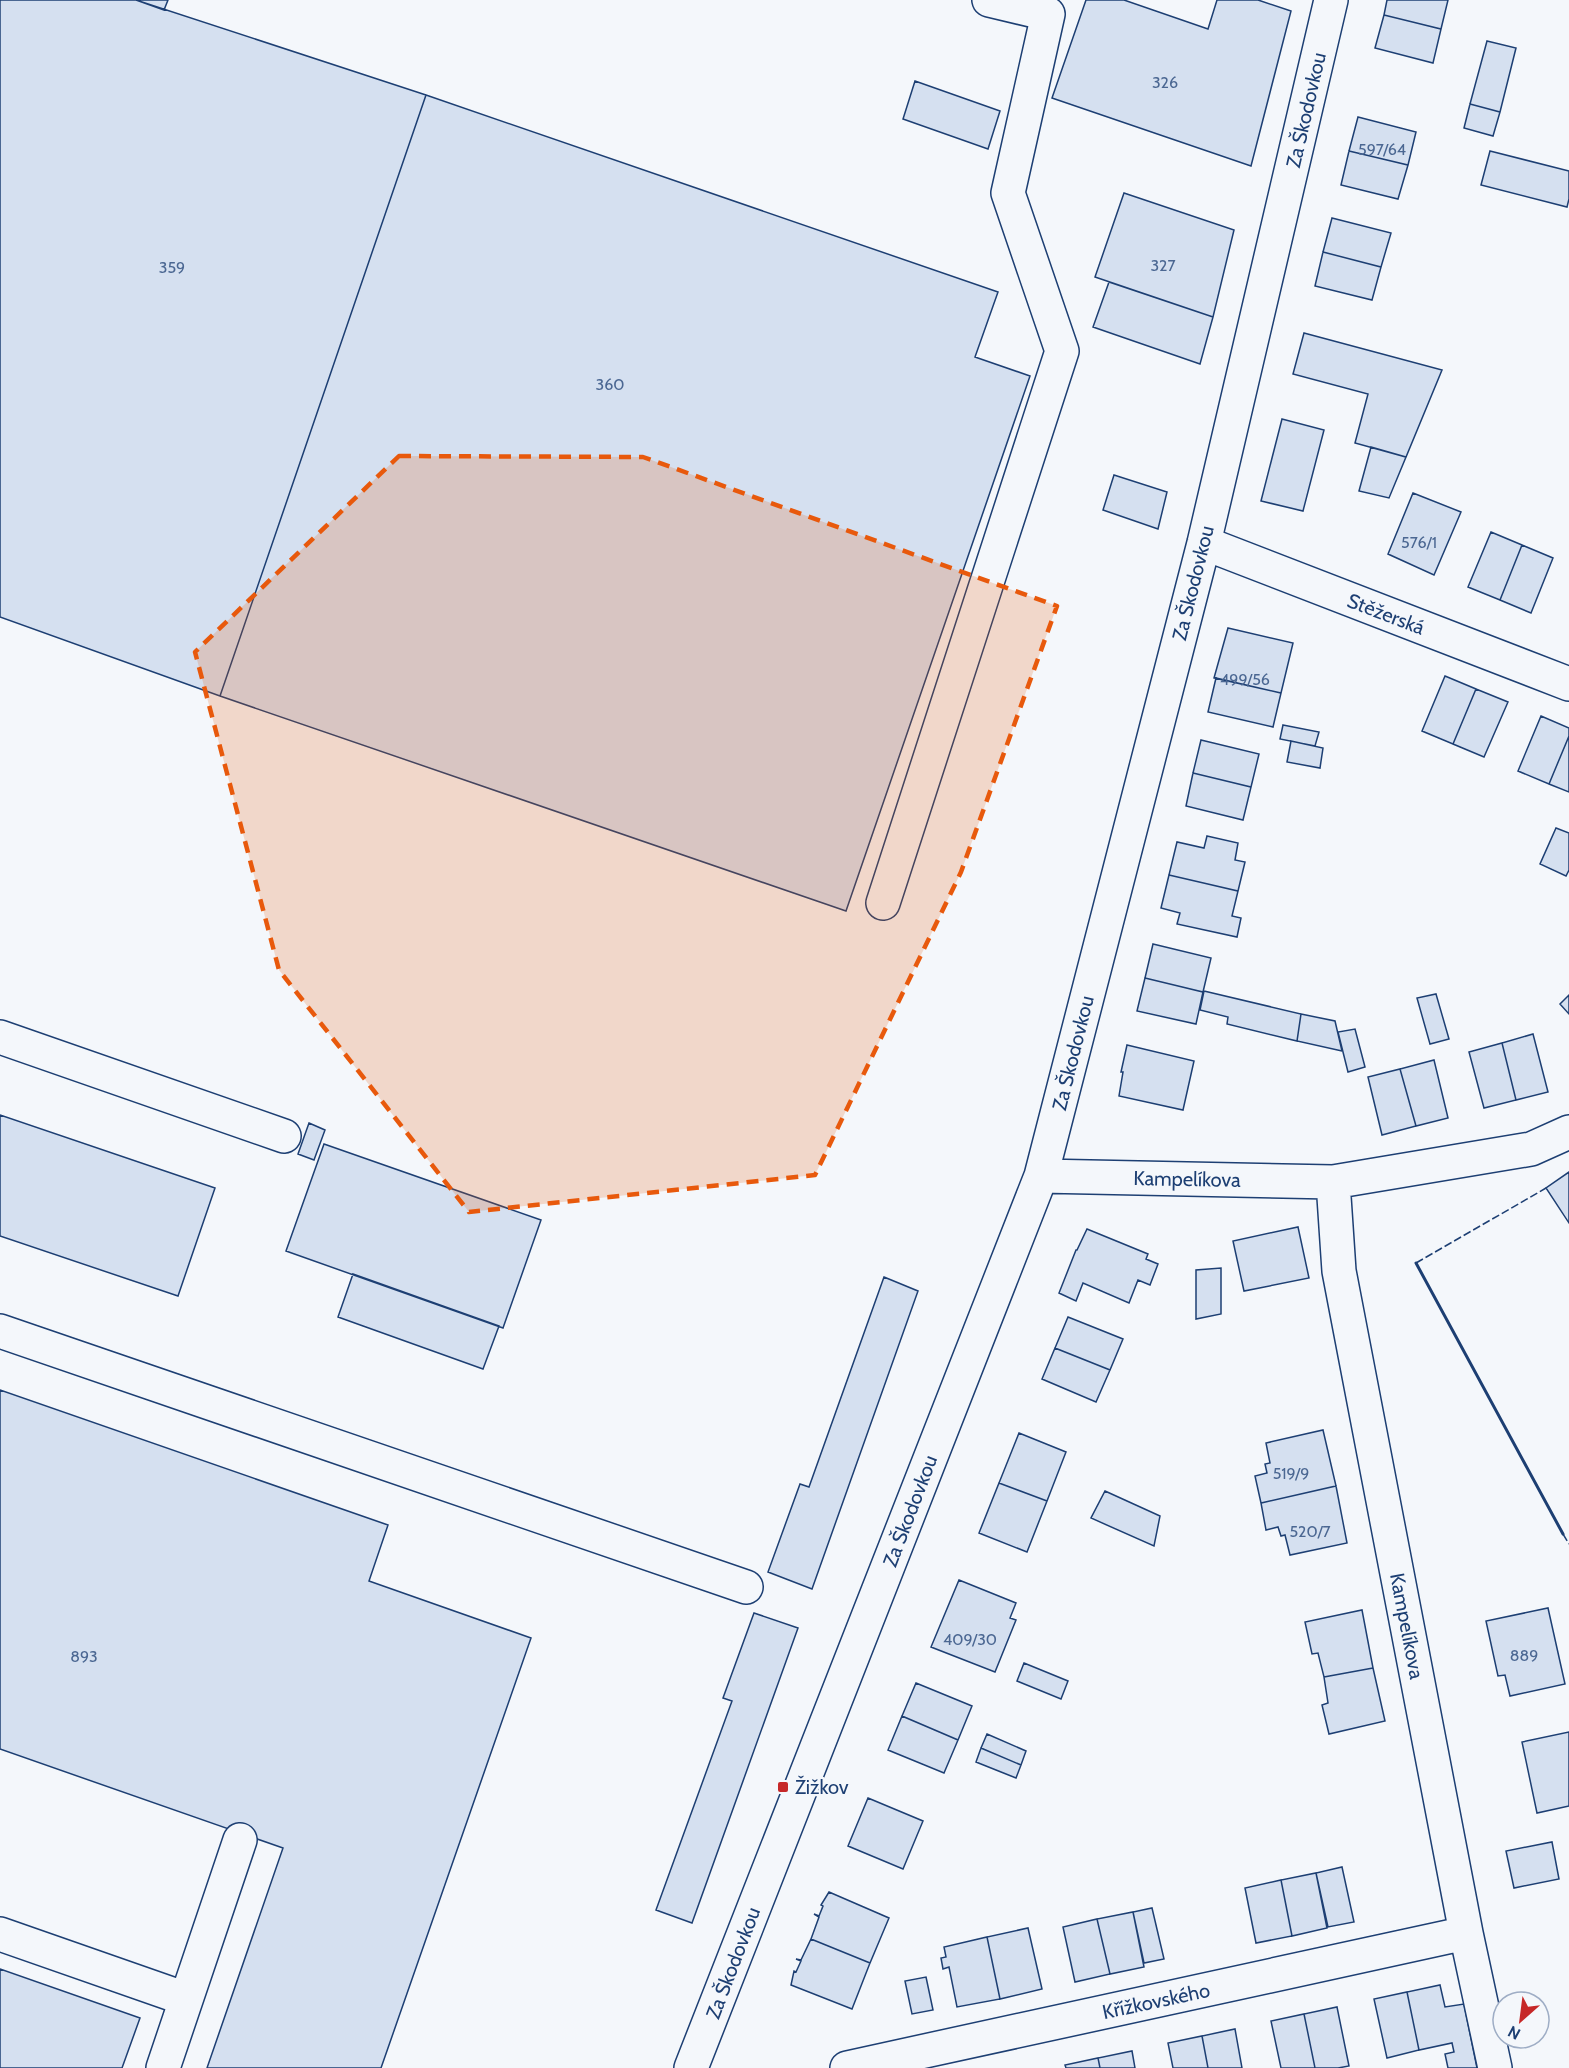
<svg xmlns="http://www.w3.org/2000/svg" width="1569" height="2068" font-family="Cabin,sans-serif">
<rect width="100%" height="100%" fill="#f4f7fb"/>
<path fill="#d5e0f0" stroke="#1d3f73" stroke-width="1.5" d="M0,0h136l290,95 -206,601 -220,-79z
M136,0h32l-4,10z
M1086,0h38l84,29 9,-29h41l33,11 -40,155 -199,-68z
M1387,0h61l-7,29 -57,-14z
M1384,15l57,14 -8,34 -58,-15z
M1487,41l29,7 -16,64 -30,-8z
M915,81l85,30 -12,38 -85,-30z
M426,95l572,197 -23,65 55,19 -184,535 -626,-215z
M1470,104l30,8 -7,24 -29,-8z
M1358,117l58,15 -8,33 -59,-14z
M1349,151l59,14 -10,34 -57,-14z
M1490,151l79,20v28l-2,8 -86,-22z
M1124,193l110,37 -21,87 -118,-40z
M1332,218l59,15 -10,34 -58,-15z
M1323,252l58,15 -9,33 -57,-14z
M1109,282l104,35 -13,47 -107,-37z
M1304,333l138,37 -36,87 -51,-14 13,-49 -75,-20z
M1282,419l42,11 -21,81 -42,-10z
M1371,447l35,10 -17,41 -30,-7z
M1114,475l53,17 -9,37 -55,-19z
M1413,493l48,19 -27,63 -46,-21z
M1491,532l31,13 -22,55 -32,-13z
M1522,545l31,13 -22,55 -31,-13z
M1228,628l65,15 -12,50 -67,-15z
M1445,676l31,13 -23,55 -31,-13z
M1216,678l65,15 -8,34 -65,-15z
M1476,689l32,13 -24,55 -31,-13z
M1541,716l28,12v8l-20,48 -31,-13z
M1283,725l36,7 -4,14 -35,-7z
M1569,736v56l-20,-8z
M1201,740l58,14 -8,33 -58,-14z
M1291,741l32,7 -3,20 -33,-6z
M1193,773l58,14 -8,33 -57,-14z
M1556,828l13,5v37l-3,6 -26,-12z
M1207,836l31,7 -3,17 10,2 -7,29 -69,-16 8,-33 27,6z
M1169,875l69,16 -6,25 9,2 -4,19 -60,-13 3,-11 -19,-5z
M1153,944l58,14 -8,34 -58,-14z
M1145,978l58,14 -7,32 -59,-13z
M1204,991l97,23 -4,27 -70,-17 1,-7 -28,-7z
M1436,994l13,45 -19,5 -13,-46z
M1569,995v19l-9,-10z
M1301,1014l34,7 7,30 -45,-10z
M1355,1029l10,38 -17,5 -10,-40z
M1533,1034l15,58 -32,8 -14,-57z
M1502,1043l14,57 -32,8 -15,-56z
M1127,1045l67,16 -11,49 -64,-14 4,-24h-2z
M1434,1060l14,58 -32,8 -16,-57z
M1400,1069l16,57 -34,9 -14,-58z
M0,1115l215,73 -37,108 -178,-60z
M309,1123l16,7 -11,30 -16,-6z
M324,1144l217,76 -38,108 -217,-77z
M1569,1172v51l-23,-35z
M1298,1227l11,51 -65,13 -11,-50z
M1087,1229l61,25 -2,5 12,5 -8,21 -12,-5 -9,23 -46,-20 -7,18 -17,-8 17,-43h1z
M1221,1268v46l-25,5v-49z
M353,1274l146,52 -16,43 -145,-52z
M884,1277l34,14 -106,298 -44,-17 32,-88 9,3z
M1068,1317l55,22 -13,31 -55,-22z
M1055,1348l55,22 -14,32 -54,-23z
M0,1390l388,135 -19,56 162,57 -150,430h-174l76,-220 -283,-99z
M1323,1430l13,56 -75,17 -6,-27 12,-3 -2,-9 5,-1 -4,-20z
M1019,1433l47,19 -19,49 -48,-18z
M999,1483l48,18 -20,51 -48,-19z
M1336,1486l11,57 -57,12 -5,-20 -4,1 -3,-9 -12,3 -5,-27z
M1105,1491l55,25 -6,30 -63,-28z
M959,1580l57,23 -6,15 6,2 -21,52 -64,-25z
M1548,1608l17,76 -55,12 -5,-21 -7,1 -12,-55z
M1362,1610l11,58 -49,9 -6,-24 -6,1 -7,-32z
M754,1613l44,15 -106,295 -36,-13 76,-209 -9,-3z
M1024,1663l44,18 -7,18 -44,-18z
M1373,1668l12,53 -56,13 -7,-29 6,-2 -4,-26z
M916,1683l56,23 -14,34 -56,-24z
M902,1716l56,24 -14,33 -56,-23z
M1569,1732v74l-32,7 -15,-71z
M987,1734l39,17 -5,14 -40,-17z
M981,1748l40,17 -5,13 -40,-16z
M868,1798l55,23 -20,48 -55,-23z
M1552,1842l7,37 -45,9 -8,-37z
M1342,1867l12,55 -26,5 -12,-54z
M1316,1873l11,55 -35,8 -11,-56z
M1281,1880l11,56 -36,7 -11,-55z
M829,1892l60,26 -19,45 -59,-24 8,-22 -5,-3 5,2 4,-10 -2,-1z
M1152,1908l12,51 -20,4 -11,-51z
M1133,1912l11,55 -34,7 -13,-55z
M1097,1919l13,55 -35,8 -12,-55z
M1028,1928l14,61 -42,10 -13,-62z
M987,1937l13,62 -43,8 -8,-40 -6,2 -2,-11 5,-1 -2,-10z
M811,1939l59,24 -18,46 -61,-24 3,-14 2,1 5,-11 -5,-2 5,1z
M0,1969l140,49 -18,50h-122z
M926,1977l7,33 -21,4 -7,-33z
M1440,1985l5,22 19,-3 13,64h-29l-3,-14 9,-2 -2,-9 -33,7 -12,-58z
M1407,1992l12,58 -32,8 -13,-59z
M1337,2007l12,59 -11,2h-23l-11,-54z
M1304,2014l11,54h-34l-10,-47z
M1235,2029l7,39h-34l-6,-32z
M1202,2036l6,32h-35l-5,-25z
M1132,2051l3,17h-35l-2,-10z
M1098,2058l2,10h-34l-1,-3z"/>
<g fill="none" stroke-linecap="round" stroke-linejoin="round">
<g stroke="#1d3f73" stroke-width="36">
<path id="minor" d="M1204,543l365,141
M883,903l179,-552 -54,-158 40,-179 -59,-14
M0,1037l284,99
M1041,1176l292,6 198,-33 38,-17
M1333,1182l6,89 127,662 29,135
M0,1331l746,256
M0,1934l186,65
M163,2068l77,-228
M691,2068l350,-892 163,-633 127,-543
M847,2068l619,-135"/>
</g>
<use href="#minor" stroke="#f4f7fb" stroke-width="33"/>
<path stroke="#1d3f73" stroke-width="1.5" stroke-dasharray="8 3" stroke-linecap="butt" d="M1416,1263l130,-75
M1563,1534l6,10"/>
<path stroke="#1d3f73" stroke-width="3" d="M1416,1263l147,271"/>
</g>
<path fill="#e8590c" fill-opacity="0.2" stroke="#e8590c" stroke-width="4.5" stroke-dasharray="12 8" stroke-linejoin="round" d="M399,456l244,1 414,149 -96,266 -146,303 -346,37 -190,-242 -84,-318z"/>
<rect fill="#c62828" stroke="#f4f7fb" stroke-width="2" x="777" y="1781" width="12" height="12" rx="3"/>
<g text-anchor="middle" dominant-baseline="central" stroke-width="4.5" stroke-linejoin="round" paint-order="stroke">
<g font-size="16" fill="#4b6792">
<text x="1165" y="82">326</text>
<text x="1382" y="149">597/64</text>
<text x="1163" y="265">327</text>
<text x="172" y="267">359</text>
<text x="610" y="384">360</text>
<text x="1419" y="542">576/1</text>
<text x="1245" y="679">499/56</text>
<text x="1291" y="1473">519/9</text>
<text x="1310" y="1531">520/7</text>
<text x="970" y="1639">409/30</text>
<text x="1524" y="1655">889</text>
<text x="84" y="1656">893</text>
</g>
<g font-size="20" fill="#1d3f73" stroke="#f4f7fb">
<text transform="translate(1306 110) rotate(-77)">Za Škodovkou</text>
<text transform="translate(1193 583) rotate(-76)">Za Škodovkou</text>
<text transform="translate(1386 614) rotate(21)">Stěžerská</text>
<text transform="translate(1073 1053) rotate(-76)">Za Škodovkou</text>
<text transform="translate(1187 1179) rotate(1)">Kampelíkova</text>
<text transform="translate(910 1511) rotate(-69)">Za Škodovkou</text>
<text transform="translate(1407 1626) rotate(79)">Kampelíkova</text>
<text transform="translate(733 1963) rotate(-69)">Za Škodovkou</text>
<text transform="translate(1156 2001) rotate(-12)">Křížkovského</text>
</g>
<g font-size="20" fill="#1d3f73" stroke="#f4f7fb" text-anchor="start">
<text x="795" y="1787">Žižkov</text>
</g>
</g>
<g transform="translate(1521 2020) rotate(208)"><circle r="28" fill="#f4f7fb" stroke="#9eadc5" stroke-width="1.5"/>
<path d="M0-4.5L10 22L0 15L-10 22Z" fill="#c62828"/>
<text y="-9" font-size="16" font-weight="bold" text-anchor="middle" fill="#1d3f73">N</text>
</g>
</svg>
